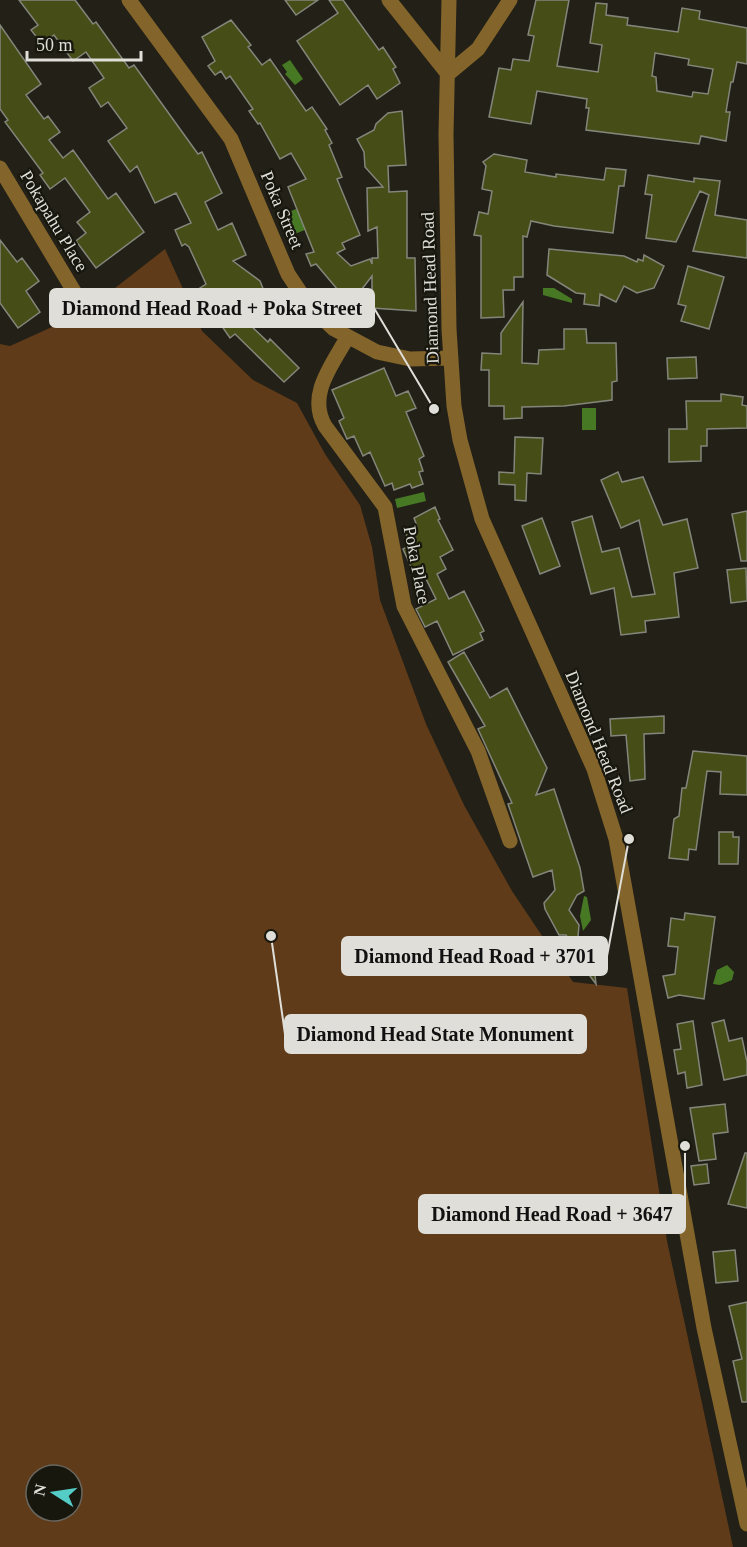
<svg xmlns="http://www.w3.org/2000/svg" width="747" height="1547" font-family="'Times New Roman',serif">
<rect width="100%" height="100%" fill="#222017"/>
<path fill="#5f3b19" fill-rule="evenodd" d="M165,249l37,82 51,49 44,23 28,51 35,51 12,42 8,53 46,124 38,81 48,86 61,91 54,6 40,253 66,306h-733v-1203l10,2 73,-33zM36,1475h36v36h-36z"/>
<path fill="#477925" d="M290,60l13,19 -8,6 -10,-11 2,-2 -5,-7z
M296,209l11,20 -12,5 -9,-21z
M543,288h11l18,11v4l-29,-8z
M582,408h14v22h-14z
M424,492l2,9 -29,7 -2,-9z
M584,896l3,1 4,23 -8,11 -3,-15z
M727,965l7,7 -2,8 -12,5 -7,-1 4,-14z"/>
<path fill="#464d17" stroke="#84867c" stroke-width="1.5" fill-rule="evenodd" d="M19,0h56l18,24 3,-2 33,46 5,-3 64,89 4,-2 20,41 -17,9 13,28 14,-7 14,32 -13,6 27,20 10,25 -21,18 19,18 2,-3 29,29 -15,14 -49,-48 -5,4 -33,-48 9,-6 -17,-37 -4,-3 -3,2 -7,-16 16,-7 -15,-30 -21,10 -18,-37 -7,6 -22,-31 19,-13 -19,-26 -7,5 -12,-19 15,-10 -18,-26 -13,9 -19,-26 -12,9 -11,-14 7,-5z
M285,0h33l-22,15z
M329,0h14l36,50 4,-3 13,20 -3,2 7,14 -23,16 -9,-14 -28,20 -43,-64 41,-28z
M536,0h33l-12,66 41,6 4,-27 -12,-2 6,-40 11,1 -1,11 22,3 -1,7 51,7 4,-24 18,3 -1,8 48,9v36l-10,-2 -4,20h-2l-5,30h4l-4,29 -25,-5 -2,8 -113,-14 3,-22h-3l1,-9 -50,-8 -6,33 -42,-7 10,-49 12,2 2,-11 16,2 5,-25 -6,-1zM655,53l34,6 -1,6 25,4 -5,25 -15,-2 -1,5 -35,-6 -1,-14 -4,-1z
M231,20l20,25 -3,2 14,18 8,-6 36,52 6,-4 15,22 -2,1 7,13 -3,2 13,32 -5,2 23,56 -18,8 3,6 -8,4 14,13 19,-7 2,5v-6h6l-1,-31 -9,4 -1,-43 16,-1 -18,-20 -1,-15 -7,-13 17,-9 2,-6 12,-11 14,-2 4,54 -18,1 1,26 18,-1v67h8l1,53 -44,-3v-32l-20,26 -7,-8 -2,2 -27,-32 -5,2 -5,-12 8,-2 -26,-65 18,-8 -15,-26 -11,6 -20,-36 -2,1 -9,-13 4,-2 -23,-33 -4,3 -5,-8 -6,4 -7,-9 7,-5 -13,-24z
M0,25l41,59 -15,11 18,24 4,-3 12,16 -11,8 14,18 10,-8 35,49 8,-6 28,39 -48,36 -20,-27 10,-8 -9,-11 13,-10 -25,-34 -15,11 -10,-14 3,-2 -38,-51 3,-2 -8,-11z
M494,154l33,6 -2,12 31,5v-3l48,6 2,-12 20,2 -2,16h-5l-6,47 -59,-7 -23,-5 -4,16 -4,-1v41h-9v13h-11l1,27 -23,1v-82l-7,-1 5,-23 9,2 4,-23 -10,-2 4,-23 -3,-4z
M648,175l46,7v-4l26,3 -5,34 32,5v38l-54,-7 16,-56 -9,-4 -24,51 -30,-4 6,-43 -7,-1z
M0,240l17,22 5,-4 17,23 -13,10 14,21 -22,16 -18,-25z
M549,249l75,7 13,6 1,-3 5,2 1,-6 20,11 -10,22 -17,5 -13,-7 -8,16 -16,-8 -1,12 -15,-2 1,-10 -9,-1 -29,-18z
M688,266l36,11 -15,52 -28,-8 5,-15 -8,-2z
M523,302l-1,61 16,1 1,-14 25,-1v-20h22l1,14h29l1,38 -5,1v18l-48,6 -42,1v11l-18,1v-13h-15v-36h-8l1,-17 19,1v-21z
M696,357l1,21 -29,1 -1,-21z
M384,368l12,28 12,-5 8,17 -10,4 18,44 -5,3 4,12 -4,1 4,12 -11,4 -2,-4 -16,6 -2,-7 -7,3 -15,-34 -7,4 -9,-20 -7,3 -8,-18 5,-3 -12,-28z
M721,394l22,3 -1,8 5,1v22l-40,1v17h-6v15l-32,1v-33h18l-1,-28h35z
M515,437l28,1 -2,36 -14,-1 -1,28 -11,-1v-15l-16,-1v-12l15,1z
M618,472l4,10 21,-5 20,48 24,-6 11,49 -24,5 5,44 -34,4 1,11 -25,3 -7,-47 -23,6 -19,-72 20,-6 10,36 17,-4 13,49 23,-3 -16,-74 -18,8 -20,-48z
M435,507l5,12 -2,1 15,30 -13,7 6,12 -9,5 12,25 15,-8 20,40 -4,2 3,7 -30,15 -16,-34 -12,6 -9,-18 20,-10 -16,-32 -7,4 -10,-22 8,-4 -6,-13 12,-6 -3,-8z
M747,511v50h-6l-9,-47z
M542,518l18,48 -20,8 -18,-48z
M746,568l1,33 -16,2 -4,-33z
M464,652l26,46 17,-10 40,80 -11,27 18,-6 26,79 4,23 -7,4 -8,15 10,15 -2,24 6,-4 10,12 3,27 -24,-32 4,-2 -10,-15h-7l-14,-26 -1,-6 11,-13 -3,-20 -19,7 -25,-73 4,-1 -34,-74 7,-3 -37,-64z
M664,716v17l-20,1 1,45 -15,2 -4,-46 -15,1 -1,-17z
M693,751l54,5v39l-27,-1 1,-22 -14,-1 -11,79 -7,-1 -1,11 -19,-2 5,-39 5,-3 3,-28h4z
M719,832h14v5h6l-1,27h-19z
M685,913l30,4 -11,82 -25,-4 -11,3 -5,-22 12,-2 3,-27 -10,-1 3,-28 13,2z
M724,1020l5,21 13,-3 5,24v13l-23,5 -12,-57z
M693,1021l9,64 -15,3 -2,-16 -7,2 -4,-24 7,-1 -4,-25z
M725,1104l3,28 -15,2 3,25 -17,2 -9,-53z
M745,1153h2v55l-19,-4z
M707,1164l2,19 -15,2 -3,-19z
M735,1250l3,31 -22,2 -3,-31z
M747,1302v100h-5l-9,-41 9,-2 -13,-53z"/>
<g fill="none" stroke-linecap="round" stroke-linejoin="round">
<path stroke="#83642b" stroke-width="15" d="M129,0l102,139 57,135 20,30 26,25 43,23 33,7 41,-1
M389,0l59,74
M449,0l-3,134 3,195 5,77 6,34 22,79 112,250 22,70 88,489 43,196
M448,74l30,-25 32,-49
M0,168l75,125
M347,338c-15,27 -40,57 -22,88l60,81 19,99 74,145 32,90"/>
</g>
<g text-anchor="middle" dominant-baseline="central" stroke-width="4.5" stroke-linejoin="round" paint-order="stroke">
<g font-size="18" fill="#dfded8" stroke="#18170e">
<text transform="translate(282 210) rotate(67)">Poka Street</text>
<text transform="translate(54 221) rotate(59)">Pokapahu Place</text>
<text transform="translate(430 288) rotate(-92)">Diamond Head Road</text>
<text transform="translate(417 565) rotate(79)">Poka Place</text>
<text transform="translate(599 742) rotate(68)">Diamond Head Road</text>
</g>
</g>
<path fill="none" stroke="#dfded8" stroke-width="2" d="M434 409L374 308M629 839L607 956M271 936L285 1034M685 1146L685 1214"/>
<g fill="#dfded8" stroke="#18170e" stroke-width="2">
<circle cx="434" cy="409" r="6"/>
<circle cx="629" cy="839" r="6"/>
<circle cx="271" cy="936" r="6"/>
<circle cx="685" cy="1146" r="6"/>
</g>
<g fill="#dfded8" stroke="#dfded8" stroke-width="2">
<rect x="50" y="289" width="324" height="38" rx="6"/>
<rect x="342" y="937" width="265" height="38" rx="6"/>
<rect x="285" y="1015" width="301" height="38" rx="6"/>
<rect x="419" y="1195" width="266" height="38" rx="6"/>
</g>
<g font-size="20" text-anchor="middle" font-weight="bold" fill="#111">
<text x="212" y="315">Diamond Head Road + Poka Street</text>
<text x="475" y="963">Diamond Head Road + 3701</text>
<text x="435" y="1041">Diamond Head State Monument</text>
<text x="552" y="1221">Diamond Head Road + 3647</text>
</g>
<g transform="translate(54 1493) rotate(282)"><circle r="28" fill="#18170e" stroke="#68675f" stroke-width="1.5"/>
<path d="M0-4.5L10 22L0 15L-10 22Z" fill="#54cdc7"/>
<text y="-9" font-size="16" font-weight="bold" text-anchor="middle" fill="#dfded8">N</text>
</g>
<path d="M27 51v9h114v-9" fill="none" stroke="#dfded8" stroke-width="3"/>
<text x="36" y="51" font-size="18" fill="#dfded8" stroke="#18170e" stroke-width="4.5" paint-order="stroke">50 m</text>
</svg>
